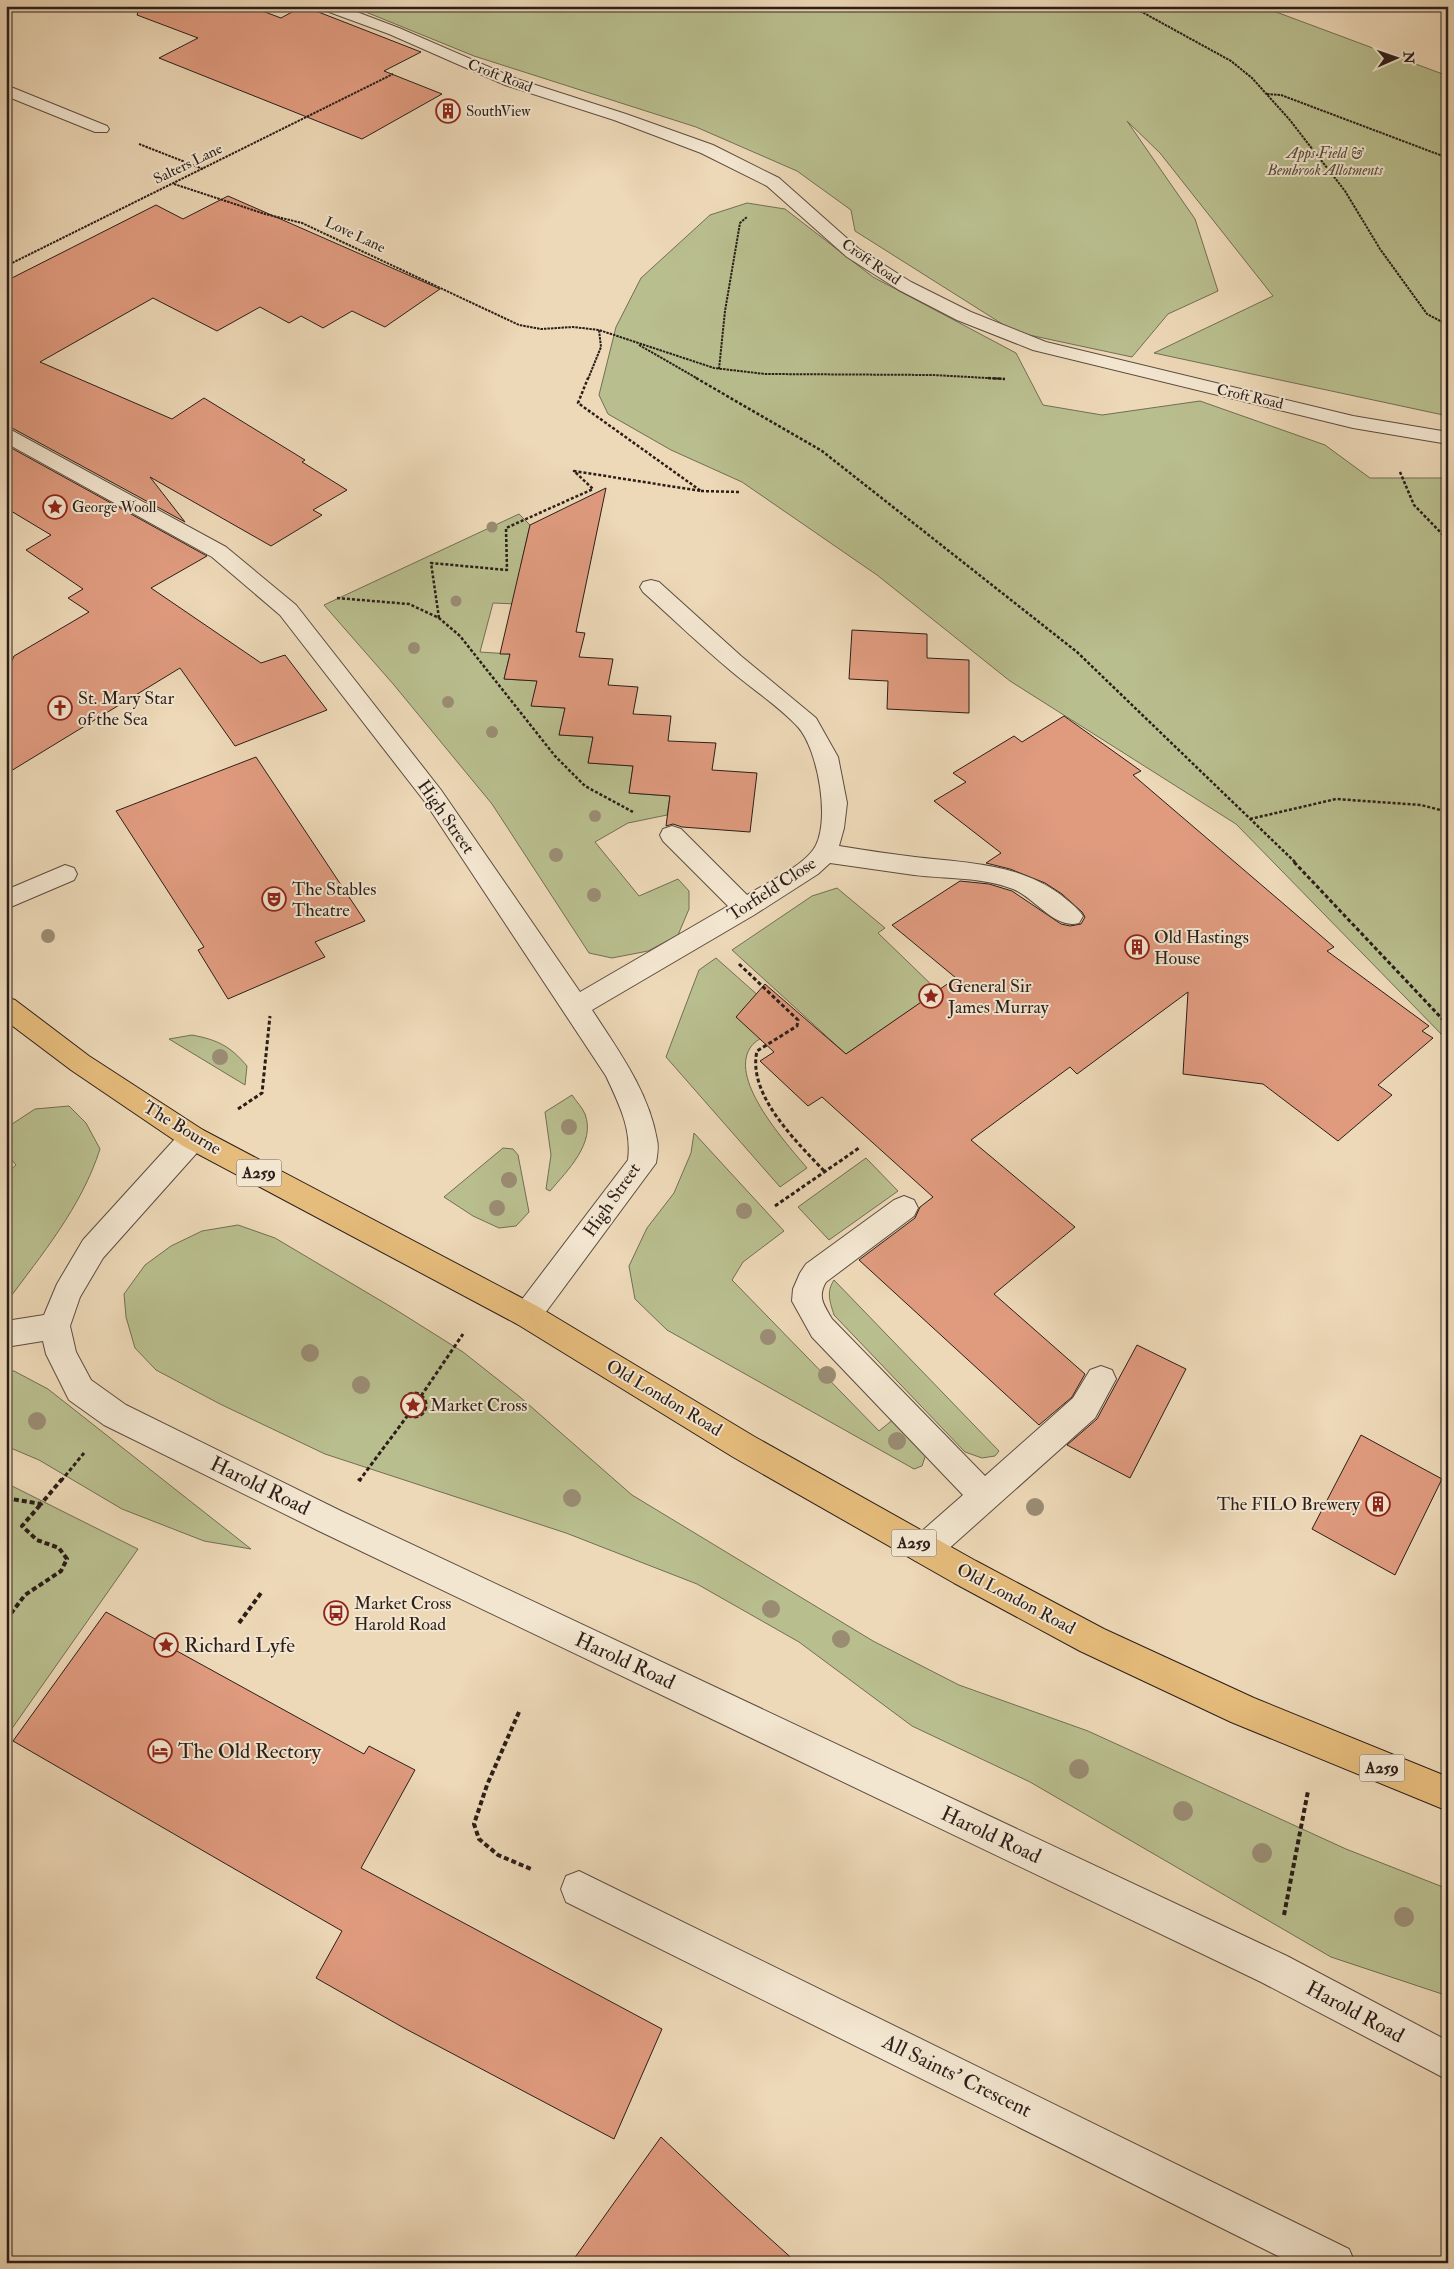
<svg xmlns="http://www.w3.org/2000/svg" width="1454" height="2269" font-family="'IM FELL Double Pica',serif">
<rect width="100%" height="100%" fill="#edd8b7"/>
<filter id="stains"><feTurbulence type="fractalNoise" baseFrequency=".004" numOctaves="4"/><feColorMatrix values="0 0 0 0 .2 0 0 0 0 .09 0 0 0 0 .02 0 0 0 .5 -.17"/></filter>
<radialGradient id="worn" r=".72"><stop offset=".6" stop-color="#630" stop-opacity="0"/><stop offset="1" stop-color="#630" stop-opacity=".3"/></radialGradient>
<path fill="#b9be8e" stroke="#726e54" d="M351,6h909l188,70v340l-294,-63 119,-57 -113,-143 -33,-32 68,98 23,72 -50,23 -36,43 -117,-25 -160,-101 -4,-21 -54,-39 -101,-44 -222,-71z
M747,203l38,6 88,68 143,76 27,52 59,10 98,-14 125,44 45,33h78v563l-212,-217 -226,-143 -133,-106 -135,-93 -71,-32 -63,-36 -9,-19 17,-68 25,-49 69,-63z
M519,514l11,11 -9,40 -3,39 -25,-1 -13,49 30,2 -6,25 33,2 -5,25 33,2 -6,27 34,2 -5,26 45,3 -4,27 41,3 -3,19 -39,8 -33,19 44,54 39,-17 11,12v18l-11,26 -30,16 -36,7 -23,-5 -97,-149 -98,-119 -70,-80z
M837,888l48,40 -7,5 60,58 -92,63 -114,-104 80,-54z
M716,958l72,64c-9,6 -33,17 -38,26 -21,33 37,96 57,120l-27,19 -114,-130 33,-87z
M192,1035c26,5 38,11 55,31l-2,19 -76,-46z
M572,1095c4,6 10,12 13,19 11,29 -18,57 -35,77l-4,-2 5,-34 -6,-43z
M69,1106l17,17 14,26c-19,59 -58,105 -94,154v-129l10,-9 -10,-12v-25l29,-19z
M694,1133l90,98 -41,31 -11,18 147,151 16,-13 31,36 -4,12 -8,3 -247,-139 -32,-31 -6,-33 18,-38 27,-35 17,-40z
M503,1148l10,1 5,6 11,57 -13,14 -17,2 -26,-12 -29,-19z
M866,1158l32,33 -69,49 -31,-33z
M238,1225l37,13 118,70 70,44 57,45 112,98 241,146 86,44 129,46 258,118 102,40v107l-117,-39 -301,-175 -118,-56 -113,-84 -102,-58 -131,-51 -241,-79 -105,-50 -64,-34 -21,-22 -9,-31 -2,-23 21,-29 26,-19 31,-15z
M834,1280l165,171 -4,5 -13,2 -17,-6 -131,-137c-4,-13 -8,-23 0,-35z
M6,1371h8l34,18 203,160 -47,-8 -82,-32 -83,-49 -33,-14z
M6,1483l132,66 -132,188z"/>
<path fill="#e09b7f" stroke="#2b1e19" d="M140,6h109l32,12 22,-12 118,46 -37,19 58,23 -80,45 -203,-81 39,-20 -61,-23z
M228,196l212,93 -55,38 -33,-16 -29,17 -22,-12 -12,7 -29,-16 -43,24 -64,-33 -113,64 132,57 32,-21 101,62 -3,2 45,28 -34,20 9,5 -51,31 -121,-69 35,45 -171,-93 -8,-2v-146l150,-76 27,14z
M6,445l201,111 -56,32 110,75 24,-8 42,55 -92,36 -55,-78 -174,106v-99l8,-19 75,-44 -21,-14 15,-9 -57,-39 25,-15 -45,-27z
M606,488l-30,144 9,1 -6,24 34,2 -5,26 30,2 -5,27 38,2 -3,25 48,2 -4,27 45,3 -7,59 -68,-5 -9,-3 -7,2 4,-30 -41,-3 4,-27 -45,-3 5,-26 -34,-2 6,-27 -34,-2 6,-25 -33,-2 6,-25h-10l30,-129z
M852,630l75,4v24l42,2v53l-82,-4 1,-28 -39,-2z
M1064,716l77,55 -8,4 201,172 -7,4 102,75 -7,5 11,7 -55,47 14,10 -54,46 -75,-57 -80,-10 5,-82 -111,82 -7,-7 -99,73 104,87 -81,67 91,80 -13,23 -33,28 -180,-165 56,-42 5,-11 13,-10 -111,-100 -14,9 -48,-45 14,-9 -38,-35 29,-33 81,70 110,-76 -64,-53 68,-44 29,3 23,7 49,33 9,2 11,-2 4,-7 -3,-5 -20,-18 -17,-11 -35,-14 -24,-6 15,-10 -67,-52 32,-19 -13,-9 61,-37 8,6z
M256,757l109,164 -50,21 10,15 -97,42 -30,-49 6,-3 -88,-136z
M1137,1345l49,24 -56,109 -63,-33 30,-26z
M1361,1435l81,44 -47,96 -83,-46z
M106,1612l258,142 5,-8 46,24 -54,98 301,161 -48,110 -210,-111 -88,-50 26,-47 -329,-190z
M661,2137l74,70 62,56h-226z"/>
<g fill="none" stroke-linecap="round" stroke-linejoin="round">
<g stroke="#5c4c40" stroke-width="2">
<path id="minor" d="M319,6h22l58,22 118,51 109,35 87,31 66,33 80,71 52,33 60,30 75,30 307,74 95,16v12l-95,-16 -320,-78 -76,-30 -58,-30 -52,-33 -80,-71 -66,-33 -87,-33 -109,-35 -116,-51 -68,-25z
M6,85l101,41 2,3 -2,3h-12l-89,-36z
M6,429l7,2 213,116 70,58 145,185 139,202 148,-86 -65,-65 -3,-6 3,-6 9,-3 9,3 66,66c19,-12 53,-27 66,-45 19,-25 5,-101 -15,-123 -17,-19 -47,-39 -67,-56 -30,-25 -59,-53 -88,-79l-3,-5 3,-5 8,-2 8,2 82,74 75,62 22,39 9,46 -3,25 -5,18c25,4 51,8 76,11 51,6 103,6 146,38 8,7 16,12 22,21l-4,7c-24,7 -44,-25 -66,-34 -31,-12 -66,-10 -99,-14 -28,-4 -56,-8 -84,-12l-12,11 -64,41 -162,95c26,40 57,82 65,130 2,7 0,16 -1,23l-119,161 -10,4 -10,-4 -5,-9 5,-9 111,-146c4,-31 -9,-56 -22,-84l-181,-274 -145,-187 -68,-58 -206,-114z
M65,865l9,3 3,6 -3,6 -68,29v-19z
M193,1127l10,3 4,8 -4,8 -100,112 -23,39 -10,29 6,26 15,28 35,25 215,106 946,445 161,85v39l-187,-98 -942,-451 -215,-106 -35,-25 -23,-46 -3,-13 -37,6v-26l38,-6 13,-31 26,-44 100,-110z
M904,1196l10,4 4,8 -4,8 -88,66c-9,15 -2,23 6,37l153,157 88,-78 17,-28 11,-4 11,4 4,9 -21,39 -159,142 -11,4 -11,-4 -5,-11 5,-11 49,-43 -151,-158 -20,-36 1,-12 7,-16 6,-9 88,-64z
M579,1871l770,378 6,14h-63l-726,-361 -5,-13 5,-13z"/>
</g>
<g stroke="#2b1e19" stroke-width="2">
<path id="highway" d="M6,997l9,3 74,56 114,74 334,176 218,131 221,124 128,68 150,69 194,79v34l-217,-89 -151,-71 -126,-68 -221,-126 -216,-133 -334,-178 -112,-76 -65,-49z"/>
</g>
<path stroke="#2b1e19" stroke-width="2" stroke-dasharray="2.5 1" stroke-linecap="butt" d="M1131,6l100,55 21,17 37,41 56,72 35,58 47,65 21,11
M1267,94l14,1 167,63
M139,144l64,25
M174,184l91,30 37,9 217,102 22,4 32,-2 26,3 115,38 51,6 168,1 72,4
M6,266l387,-192
M639,345l59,34
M719,369l6,-58 15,-88 7,-6
M588,379l13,-32 -2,-17"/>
<path stroke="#2b1e19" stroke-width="2.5" stroke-dasharray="3 2" stroke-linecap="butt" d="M696,378l126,73 255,201 219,211
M988,378l17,1
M1400,472l14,33 34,35
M701,491l38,1
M337,598l72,6 30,14 21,18 95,120 30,30 48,26
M439,618l-8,-55 76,7 -1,-42 87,-39 -19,-18 127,20 -123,-88 10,-25
M1250,819l86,-20 85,6 27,7"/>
<path stroke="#2b1e19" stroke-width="3" stroke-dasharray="4 2.5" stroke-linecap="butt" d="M1294,862l154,163
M739,964l59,56 -1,6 -40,25c-10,44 40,91 68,121
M238,1109l24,-16 8,-77
M775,1206l84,-58
M402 1405a12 12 0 1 1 24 0a12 12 0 1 1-24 0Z
M421,1396l42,-62
M61,1481l23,-28
M359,1481l49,-66"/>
<path stroke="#2b1e19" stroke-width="4" stroke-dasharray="5 3" stroke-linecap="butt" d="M359,1481l1,-2
M6,1498l35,6 21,-25
M6,1620l19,-25 36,-24 6,-12 -8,-11 -22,-8 -15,-14 19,-22
M239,1623l22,-30
M519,1712l-32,73 -13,39 5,15 19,16 33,14
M1284,1915l24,-124"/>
<use href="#minor" fill="#f3e6d0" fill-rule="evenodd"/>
<use href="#highway" fill="#e6bc7c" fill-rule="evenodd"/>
</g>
<g fill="#9a8c73">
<circle cx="492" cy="527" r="5.5"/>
<circle cx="456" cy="601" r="5.5"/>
<circle cx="414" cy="648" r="6"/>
<circle cx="448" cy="702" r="6"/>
<circle cx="492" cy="732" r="6"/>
<circle cx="595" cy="816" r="6"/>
<circle cx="556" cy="855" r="7"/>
<circle cx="594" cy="895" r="7"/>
<circle cx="48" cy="936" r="7"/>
<circle cx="220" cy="1057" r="8"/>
<circle cx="569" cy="1127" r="8"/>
<circle cx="509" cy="1180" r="8"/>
<circle cx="497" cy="1208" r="8"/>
<circle cx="744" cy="1211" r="8"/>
<circle cx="768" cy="1337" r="8"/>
<circle cx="310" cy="1353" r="9"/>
<circle cx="827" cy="1375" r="9"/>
<circle cx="361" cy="1385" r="9"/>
<circle cx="37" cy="1421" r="9"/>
<circle cx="897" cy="1441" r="9"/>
<circle cx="572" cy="1498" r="9"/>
<circle cx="1035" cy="1507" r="9"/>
<circle cx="771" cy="1609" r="9"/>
<circle cx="841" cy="1639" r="9"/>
<circle cx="1079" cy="1769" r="10"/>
<circle cx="1183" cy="1811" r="10"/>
<circle cx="1262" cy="1853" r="10"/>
<circle cx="1404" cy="1917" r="10"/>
</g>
<defs>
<g id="building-ring" transform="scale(1.25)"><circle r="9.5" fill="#f3e6d0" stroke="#8f2418" stroke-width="1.5"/><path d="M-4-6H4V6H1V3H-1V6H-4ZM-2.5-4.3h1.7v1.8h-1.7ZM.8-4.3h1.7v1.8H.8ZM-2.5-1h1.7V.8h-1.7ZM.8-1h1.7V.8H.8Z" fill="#8f2418"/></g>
<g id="sight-ring" transform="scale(1.25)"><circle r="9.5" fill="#f3e6d0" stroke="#8f2418" stroke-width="1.5"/><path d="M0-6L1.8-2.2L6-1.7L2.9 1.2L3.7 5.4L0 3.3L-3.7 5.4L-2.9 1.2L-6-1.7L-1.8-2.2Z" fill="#8f2418"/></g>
<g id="church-ring" transform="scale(1.25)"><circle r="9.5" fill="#f3e6d0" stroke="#8f2418" stroke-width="1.5"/><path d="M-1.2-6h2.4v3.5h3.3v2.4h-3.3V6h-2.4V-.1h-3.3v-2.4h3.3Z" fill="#8f2418"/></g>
<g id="theatre-ring" transform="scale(1.25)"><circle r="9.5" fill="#f3e6d0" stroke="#8f2418" stroke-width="1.5"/><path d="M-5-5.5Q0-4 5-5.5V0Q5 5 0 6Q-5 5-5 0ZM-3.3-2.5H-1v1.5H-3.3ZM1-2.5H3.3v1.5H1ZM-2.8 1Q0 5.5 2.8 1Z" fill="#8f2418"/></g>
<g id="bus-ring" transform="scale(1.25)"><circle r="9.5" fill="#f3e6d0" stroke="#8f2418" stroke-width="1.5"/><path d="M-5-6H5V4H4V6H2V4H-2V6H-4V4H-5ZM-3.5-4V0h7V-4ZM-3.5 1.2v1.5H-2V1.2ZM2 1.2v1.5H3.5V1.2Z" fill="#8f2418"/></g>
<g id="hotel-ring" transform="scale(1.25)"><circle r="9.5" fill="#f3e6d0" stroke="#8f2418" stroke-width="1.5"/><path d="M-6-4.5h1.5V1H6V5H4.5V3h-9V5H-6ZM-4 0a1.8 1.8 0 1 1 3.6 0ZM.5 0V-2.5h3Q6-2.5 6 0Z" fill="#8f2418"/></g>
</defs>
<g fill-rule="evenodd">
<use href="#building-ring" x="448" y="111"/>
<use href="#sight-ring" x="55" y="507"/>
<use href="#church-ring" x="60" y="708"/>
<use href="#theatre-ring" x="274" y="899"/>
<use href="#building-ring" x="1137" y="947"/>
<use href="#sight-ring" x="931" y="996"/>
<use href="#sight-ring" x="413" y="1405"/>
<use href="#building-ring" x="1378" y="1504"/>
<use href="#bus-ring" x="336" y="1613"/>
<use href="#sight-ring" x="166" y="1645"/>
<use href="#hotel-ring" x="160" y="1751"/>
</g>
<g text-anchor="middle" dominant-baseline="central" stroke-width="4" stroke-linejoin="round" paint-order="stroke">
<g font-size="15" fill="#2b1e19" stroke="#f3e6d0">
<text transform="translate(500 76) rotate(21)">Croft Road</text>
<text transform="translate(188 164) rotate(-26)">Salters Lane</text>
<text transform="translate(355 235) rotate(25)">Love Lane</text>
<text transform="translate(871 262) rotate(35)">Croft Road</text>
<text transform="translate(1250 397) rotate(13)">Croft Road</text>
</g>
<g font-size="15" fill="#2b1e19" stroke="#f3e6d0" text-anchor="start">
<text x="466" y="111">SouthView</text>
<text x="72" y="507">George Wooll</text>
</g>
<g font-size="15" font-style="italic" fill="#564e3c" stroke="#f3e6d0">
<text x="1325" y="153">Apps Field &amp;<tspan x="1325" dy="17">Bembrook Allotments</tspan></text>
</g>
<g fill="#f3e6d0" stroke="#675a50" stroke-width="1">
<rect x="236.5" y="1159.5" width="45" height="27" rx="4"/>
<rect x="891.5" y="1529.5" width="45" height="27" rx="4"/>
<rect x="1359.5" y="1754.5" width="45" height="27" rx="4"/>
</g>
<g font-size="16" font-weight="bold" fill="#2b1e19">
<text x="259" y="1173">A259</text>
<text x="914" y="1543">A259</text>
<text x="1382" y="1768">A259</text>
</g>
<g font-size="18" fill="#2b1e19" stroke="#f3e6d0" text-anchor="start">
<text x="78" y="698">St. Mary Star<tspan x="78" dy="21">of the Sea</tspan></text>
<text x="292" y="889">The Stables<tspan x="292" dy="21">Theatre</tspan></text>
<text x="1154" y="937">Old Hastings<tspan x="1154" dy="21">House</tspan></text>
<text x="948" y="986">General Sir<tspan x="948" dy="21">James Murray</tspan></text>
<text x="430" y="1405">Market Cross</text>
<text x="1360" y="1504" text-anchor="end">The FILO Brewery</text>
<text x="354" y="1603">Market Cross<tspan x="354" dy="21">Harold Road</tspan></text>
</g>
<g font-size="18" fill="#2b1e19" stroke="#f3e6d0">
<text transform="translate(446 817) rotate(55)">High Street</text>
<text transform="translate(772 889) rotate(-33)">Torfield Close</text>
<text transform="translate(182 1128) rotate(31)">The Bourne</text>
<text transform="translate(612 1200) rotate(-55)">High Street</text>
<text transform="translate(664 1398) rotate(31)">Old London Road</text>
<text transform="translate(1016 1599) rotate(28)">Old London Road</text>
</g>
<g font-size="21" fill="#2b1e19" stroke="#f3e6d0">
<text transform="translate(260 1486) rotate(26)">Harold Road</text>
<text transform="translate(625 1661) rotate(25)">Harold Road</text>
<text transform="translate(991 1835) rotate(25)">Harold Road</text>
<text transform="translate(1355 2012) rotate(28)">Harold Road</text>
<text transform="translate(957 2076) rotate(26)">All Saints' Crescent</text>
</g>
<g font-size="21" fill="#2b1e19" stroke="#f3e6d0" text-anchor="start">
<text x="184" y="1645">Richard Lyfe</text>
<text x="178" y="1751">The Old Rectory</text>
</g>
</g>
<rect width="1454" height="2269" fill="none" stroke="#edd8b7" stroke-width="25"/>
<rect x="8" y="8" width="1439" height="2254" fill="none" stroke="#2b1e19" stroke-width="2.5"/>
<rect x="12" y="12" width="1429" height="2244" fill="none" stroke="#2b1e19"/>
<g transform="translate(1396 58) rotate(88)" stroke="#f3e6d0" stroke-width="4" paint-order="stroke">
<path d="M0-4L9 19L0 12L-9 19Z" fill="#2b1e19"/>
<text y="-8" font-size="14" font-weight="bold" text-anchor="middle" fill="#2b1e19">N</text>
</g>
<rect width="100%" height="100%" filter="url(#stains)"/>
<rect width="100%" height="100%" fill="url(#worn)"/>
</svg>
